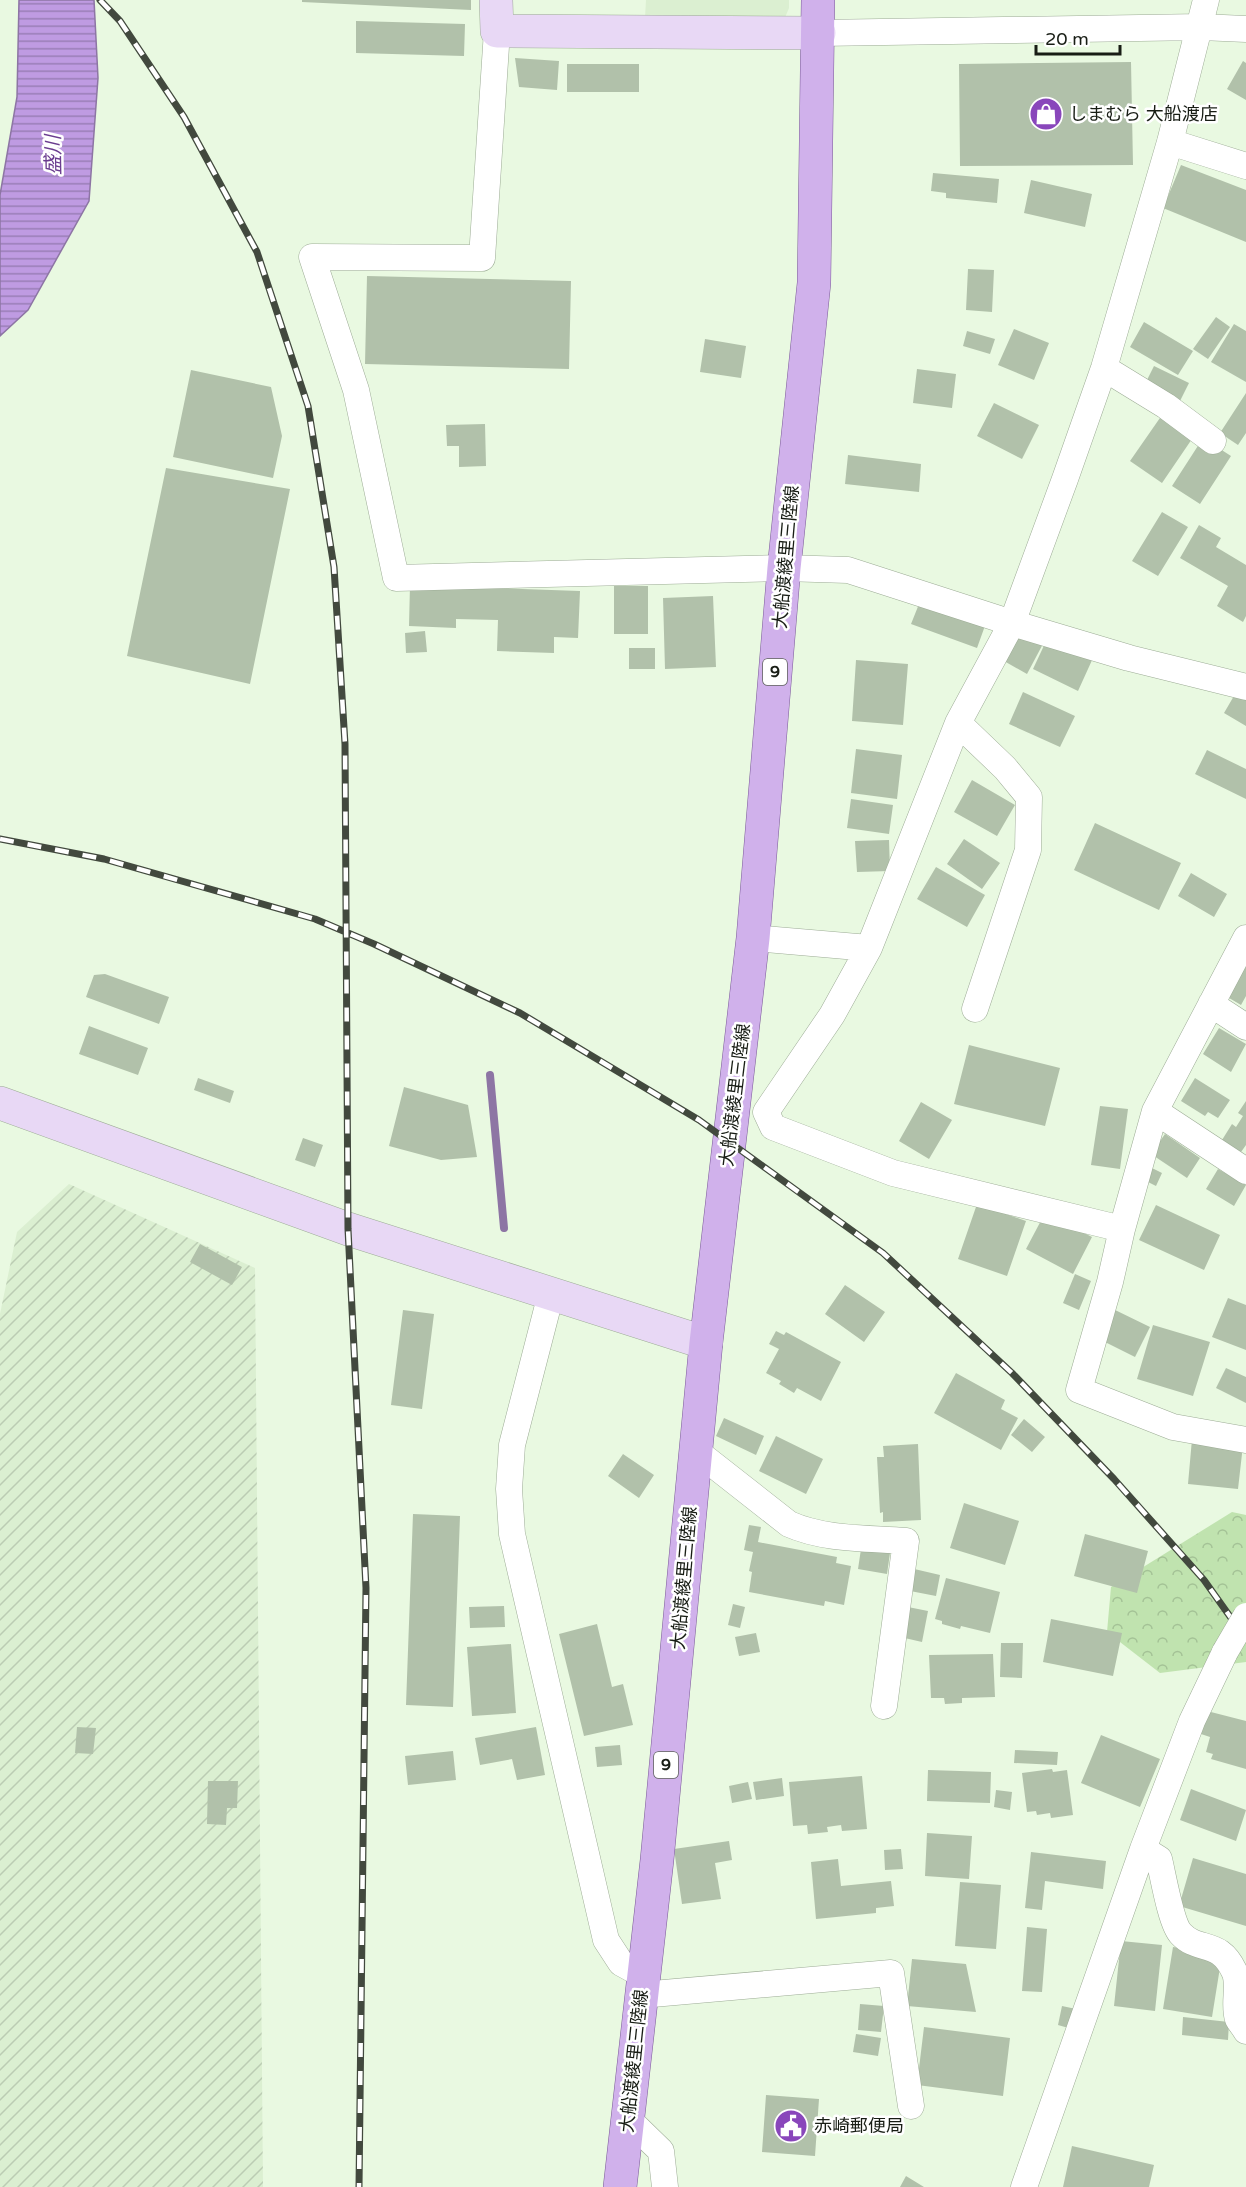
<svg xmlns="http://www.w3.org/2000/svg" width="1246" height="2187" font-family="'Varela Round','Noto Sans JP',sans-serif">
<defs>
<pattern id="industrial-furrows" width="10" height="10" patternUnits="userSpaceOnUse" patternTransform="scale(1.5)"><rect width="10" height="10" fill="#dbefd1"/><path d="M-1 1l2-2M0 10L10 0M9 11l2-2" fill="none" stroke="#bbccb3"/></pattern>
<pattern id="forest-crowns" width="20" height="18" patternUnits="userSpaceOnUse" patternTransform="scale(1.5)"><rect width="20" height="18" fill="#c0e3af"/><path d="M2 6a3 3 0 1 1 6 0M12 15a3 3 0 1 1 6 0" fill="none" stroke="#a4c296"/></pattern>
<pattern id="water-rules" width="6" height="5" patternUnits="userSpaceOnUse" patternTransform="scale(1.5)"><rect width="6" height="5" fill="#bf9be2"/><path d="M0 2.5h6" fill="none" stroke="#9a7eb6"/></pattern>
</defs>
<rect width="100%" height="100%" fill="#e9f9e1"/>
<path fill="#dbefd1" d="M646,0h143v8l-5,12 -139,-2z"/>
<path fill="url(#industrial-furrows)" d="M69,1184l186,84 8,919h-263v-873l17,-82z"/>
<path fill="url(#forest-crowns)" d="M1232,1512l14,3v147l-86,11 -53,-41 4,-45z"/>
<path fill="url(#water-rules)" stroke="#8d75a4" stroke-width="1.5" d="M19,0h75l4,78 -9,123 -61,109 -28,26v-141l17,-98z"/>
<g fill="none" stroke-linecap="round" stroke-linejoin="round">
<path stroke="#8d75a4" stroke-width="8" d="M490,1075l14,153"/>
</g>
<path fill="#b1c1aa" d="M302,0h169v10l-169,-8z
M356,21l109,3 -1,32 -108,-3z
M515,58l44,3 -2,29 -38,-3z
M1243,61l3,2v37l-19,-11z
M1131,62l2,103 -173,1 -1,-102z
M567,64h72v28h-72z
M1181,165l65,25v52l-83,-34z
M933,173l66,6 -2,24 -51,-5v-5l-15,-2z
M1031,180l61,14 -7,33 -61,-14z
M968,269l26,1 -2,42 -26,-2z
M367,276l204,5 -2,88 -204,-5z
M1216,317l14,10 -22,32 -15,-10z
M1144,322l49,29 -15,24 -48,-28z
M1234,324l12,7v51l-35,-20z
M1014,329l35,14 -15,37 -36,-15z
M967,331l28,8 -5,15 -27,-8z
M705,339l41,7 -5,32 -41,-6z
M1154,366l35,17 -9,18 -35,-17z
M917,369l39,5 -4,34 -39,-5z
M191,370l80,17 11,49 -9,42 -100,-21z
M1246,393v40l-8,12 -18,-12z
M994,403l45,22 -17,34 -45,-23z
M1162,415l32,21 -32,47 -32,-22z
M485,424l1,42 -27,1v-21h-12l-1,-21z
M1203,438l28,18 -31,48 -28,-18z
M848,455l73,9 -2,28 -74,-8z
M166,468l124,21 -40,195 -123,-28z
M1162,512l26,15 -30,49 -26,-15z
M1199,525l22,13 -5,9 30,18v51l-3,6 -26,-16 11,-20 -48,-28z
M410,585l170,6 -2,47 -24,-1v16l-57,-2 1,-31 -42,-1v9l-47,-2z
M614,586h34v48h-34z
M713,596l3,71 -51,2 -2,-71z
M921,599l65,24 -9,25 -66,-24z
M1021,629l23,13 -17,32 -23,-13z
M425,631l2,21 -21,1 -1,-20z
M1048,637l45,21 -15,33 -45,-22z
M629,648h26v21h-26z
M856,660l52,4 -5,61 -51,-4z
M1238,689l8,4v33l-22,-13z
M1023,692l52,24 -15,31 -51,-23z
M856,749l46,6 -5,44 -46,-6z
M1207,750l39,19v30l-51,-25z
M972,780l43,25 -18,31 -43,-24z
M851,799l42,6 -4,29 -42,-6z
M1095,823l86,40 -22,47 -85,-40z
M964,839l36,24 -18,26 -35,-25z
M889,840l1,31 -33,1 -2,-31z
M936,867l49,28 -18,32 -50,-28z
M1191,873l36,21 -13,23 -36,-21z
M1246,963v33l-5,9 -17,-10z
M105,974l64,23 -10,27 -73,-27 8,-22z
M89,1026l59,22 -10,27 -59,-21z
M1219,1028l27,16 -15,28 -28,-18z
M969,1045l91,23 -15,58 -91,-22z
M198,1078l36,13 -4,12 -36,-13z
M1195,1078l35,22 -12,18 -10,-6 -3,4 -24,-15z
M404,1087l64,18 9,52 -36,3 -52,-14z
M1246,1101v44l-5,7 -19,-12 10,-16 4,3 7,-11 -5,-3z
M921,1102l31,18 -23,39 -30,-18z
M1100,1106l28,3 -8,60 -29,-4z
M1165,1134l35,24 -13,20 -36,-24z
M303,1138l20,7 -8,22 -20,-7z
M1150,1167l12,6 -6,13 -12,-6z
M1218,1169l28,16 -12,21 -28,-17z
M977,1204l49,17 -19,55 -49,-17z
M1156,1205l64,30 -16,35 -65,-30z
M1045,1213l47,24 -19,37 -47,-25z
M200,1244l42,23 -10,18 -42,-23z
M1075,1274l16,7 -12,29 -16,-7z
M845,1285l40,27 -21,30 -39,-28z
M1228,1298l18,7v45l-34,-13z
M1111,1308l39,19 -15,30 -38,-19z
M403,1310l31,4 -12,95 -31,-4z
M1153,1325l57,17 -17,54 -56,-17z
M776,1331l8,4 2,-3 55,30 -20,39 -24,-13 -3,5 -15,-9 2,-3 -15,-8 13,-24 -10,-5z
M1226,1368l20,9v26l-30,-15z
M956,1373l49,27 -4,9 17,9 -17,32 -67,-37z
M724,1418l40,18 -8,19 -40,-19z
M1024,1419l21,18 -13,15 -21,-17z
M776,1436l47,23 -17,35 -47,-23z
M1192,1439l51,6 -5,44 -50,-5z
M918,1444l3,76 -38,2v-10l-3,1 -3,-56h7l-1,-11z
M623,1454l31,21 -15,23 -31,-22z
M964,1503l55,18 -14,44 -55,-17z
M413,1514l47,2 -7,191 -47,-2z
M749,1525l12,2 -3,15 79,15 -1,6 15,3 -7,39 -19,-4 -1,5 -75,-14 3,-20 -3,-1 4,-19 -9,-2z
M1085,1534l63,17 -11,42 -63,-17z
M861,1549l29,4 -3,21 -29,-5z
M910,1568l30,7 -4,21 -31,-6z
M946,1578l54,14 -10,41 -29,-7 -1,3 -18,-5v-3l-7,-2z
M733,1604l12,3 -5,21 -12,-3z
M504,1606l1,21 -35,1 -1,-21z
M903,1606l25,5 -6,31 -26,-6z
M1051,1619l71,14 -9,43 -70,-14z
M597,1624l15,63 11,-3 10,41 -49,11 -25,-102z
M756,1633l4,19 -21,4 -4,-19z
M1001,1643h22l-1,35 -22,-1z
M511,1644l5,69 -44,3 -5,-69z
M993,1654l2,43 -33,1v5l-17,1 -1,-6h-13l-2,-43z
M1207,1711l39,10v48l-35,-10 2,-5 -7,-2 4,-15 -9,-3z
M77,1727l19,1 -3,26 -18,-1z
M536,1727l9,48 -28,5 -5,-21 -32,6 -5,-27z
M1101,1735l59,24 -20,48 -59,-24z
M620,1745l2,20 -25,2 -2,-20z
M1015,1750l43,2 -1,13 -43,-2z
M453,1751l3,29 -48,5 -3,-29z
M1052,1769l1,3 14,-2 6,45 -22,3 -1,-5 -13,2 -1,-4 -9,1 -5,-39z
M928,1770l63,2 -1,31 -63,-2z
M862,1776l5,53 -25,2 -1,-6 -14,2 1,5 -20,2 -1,-9 -14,1 -4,-44z
M782,1778l2,18 -28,4 -3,-18z
M208,1781h30l-1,27h-10l-1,17 -19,-1z
M748,1782l4,17 -20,4 -3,-17z
M1191,1789l55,21 -10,31 -56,-21z
M996,1790l16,2 -2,18 -16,-3z
M927,1833l45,3 -3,43 -44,-3z
M729,1841l3,19 -17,3 6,36 -39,5 -8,-55z
M901,1849l2,20 -18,1 -1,-20z
M1031,1852l75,9 -3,28 -58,-8 -3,29 -17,-2z
M1193,1858l53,16v52l-67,-20z
M838,1859l3,27 50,-5 3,25 -18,2v5l-60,6 -5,-57z
M960,1882l41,3 -5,64 -41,-3z
M1027,1927l20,2 -5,63 -20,-1z
M1121,1941l41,4 -7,66 -41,-5z
M1173,1947l49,8 -10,62 -49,-8z
M912,1959l54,5 10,48 -69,-6z
M860,2004l24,2 -3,26 -23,-2z
M1062,2006l14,3 -4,20 -14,-4z
M1183,2017l46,5 -1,18 -46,-5z
M924,2027l86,11 -7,58 -86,-11z
M856,2034l25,4 -3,18 -25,-4z
M766,2095l53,4 -4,57 -53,-4z
M1072,2146l82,19 -5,22h-86z
M906,2176l18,11h-24z"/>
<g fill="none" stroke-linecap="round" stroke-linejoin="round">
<g stroke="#9dac96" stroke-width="27">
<path id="street" d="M497,31l-15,227 -170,-1 44,133 40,188 388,-10 64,2 164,53 117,35 117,29
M819,33l382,-6 45,2
M1170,142l76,24
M1104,368l62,38 47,35
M958,723l47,45 24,29 -1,53 -53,159
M753,938l116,10 89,-225 54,-100 53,-144 39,-111 66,-226 36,-142
M1246,938l-91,173 -33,118 -12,53 -31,108 94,37 73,13
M869,948l-37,67 -66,97 7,15 120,46 229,56
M1211,1004l35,23
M1155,1111l91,60
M551,1294l-39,151 -3,44 3,45 94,406 15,23 22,12
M696,1451l93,73c36,16 79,14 117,17l-22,165
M1143,1849l16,10c4,16 12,65 22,75 18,19 39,4 54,39 5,14 -2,32 3,46 2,4 6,8 8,12
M641,1995l250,-22 20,133
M627,2118l34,33 4,36
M1024,2187l119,-338 49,-128 33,-69"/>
</g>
<g stroke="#9dac96" stroke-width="34">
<path id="secondary" d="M496,0l1,31 322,2
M0,1103l348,126 358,114"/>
</g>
<g stroke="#7b5b98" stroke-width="34">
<path id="primary" d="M620,2187l37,-327 49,-517 47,-405 31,-370 30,-285 4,-283"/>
</g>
<use href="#street" stroke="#fff" stroke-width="26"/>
<use href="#secondary" stroke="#e8d8f5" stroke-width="33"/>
<use href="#primary" stroke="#d0b1eb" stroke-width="33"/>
<g stroke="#42493e" stroke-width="7">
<path id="rail" d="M100,0l20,21 64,96 73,135 51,154 26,161 11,177 3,485 18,359 -7,599
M0,839l104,20 211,60 59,25 146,69 179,107 184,133 129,120 102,106 90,101 42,59"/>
</g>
<use href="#rail" stroke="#fff" stroke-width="4.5" stroke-dasharray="14" stroke-linecap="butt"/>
<g stroke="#9dac96" stroke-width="27" stroke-linecap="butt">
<path id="street-bridge" d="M1225,1652l21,-36"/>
</g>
<use href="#street-bridge" stroke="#fff" stroke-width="26"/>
</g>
<defs>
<g id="shop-disc" transform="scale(1.725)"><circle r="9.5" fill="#8946bb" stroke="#fff"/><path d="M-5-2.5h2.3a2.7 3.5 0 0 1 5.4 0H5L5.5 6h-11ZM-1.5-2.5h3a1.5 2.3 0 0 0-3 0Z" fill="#fff"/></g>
<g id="civic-disc" transform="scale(1.725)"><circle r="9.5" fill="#8946bb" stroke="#fff"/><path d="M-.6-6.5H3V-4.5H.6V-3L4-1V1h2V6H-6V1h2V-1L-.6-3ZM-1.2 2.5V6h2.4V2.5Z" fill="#fff"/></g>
</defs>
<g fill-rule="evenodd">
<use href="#shop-disc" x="1046" y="114"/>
<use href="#civic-disc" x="791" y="2126"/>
</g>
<g text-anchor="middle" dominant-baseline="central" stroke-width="5" stroke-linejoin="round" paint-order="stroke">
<g fill="#fff" stroke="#5d615b" stroke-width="1.5">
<rect x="763" y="659" width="24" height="26" rx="4.5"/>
<rect x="654" y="1752" width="24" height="26" rx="4.5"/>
</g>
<g font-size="16" font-weight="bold" fill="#181d15">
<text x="775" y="672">9</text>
<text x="666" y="1765">9</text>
</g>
<g font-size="18" fill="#181d15" stroke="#fff" text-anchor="start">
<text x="1069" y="114">しまむら 大船渡店</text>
<text x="814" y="2126">赤崎郵便局</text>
</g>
<g font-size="18" fill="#181d15" stroke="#fff">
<text transform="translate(786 557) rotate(-85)">大船渡綾里三陸線</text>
<text transform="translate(735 1095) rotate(-83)">大船渡綾里三陸線</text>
<text transform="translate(684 1578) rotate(-85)">大船渡綾里三陸線</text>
<text transform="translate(634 2061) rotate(-84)">大船渡綾里三陸線</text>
</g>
<g font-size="20" font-style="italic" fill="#6a3c8f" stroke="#fff">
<text transform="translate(54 155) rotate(-91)">盛川</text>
</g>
</g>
<path d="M1036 45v9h84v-9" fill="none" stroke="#181d15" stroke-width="3"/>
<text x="1045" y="45" font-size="18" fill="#181d15" stroke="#ffffff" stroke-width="4.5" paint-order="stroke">20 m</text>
</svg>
